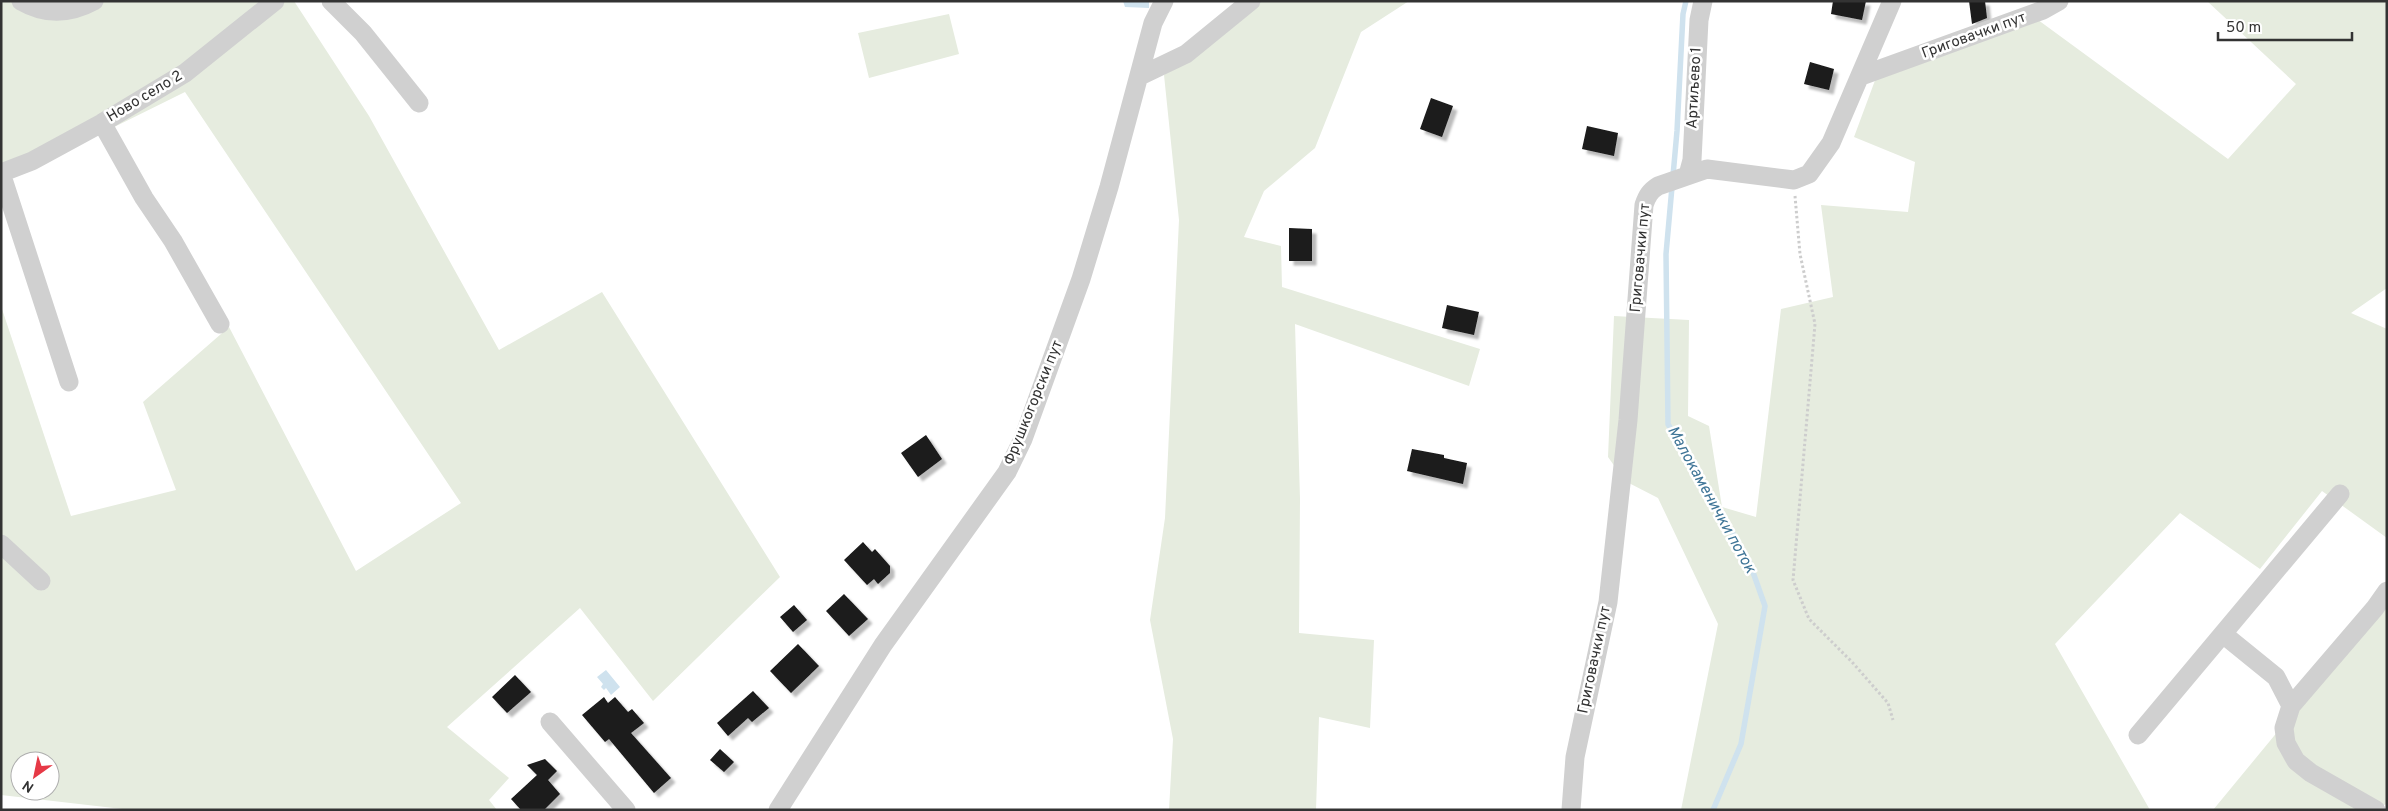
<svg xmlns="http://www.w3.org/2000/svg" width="2388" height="811" font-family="Overpass,sans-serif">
<defs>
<filter id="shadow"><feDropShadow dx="4.5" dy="4.5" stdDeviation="1" flood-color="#0004"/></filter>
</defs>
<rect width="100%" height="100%" fill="#fff"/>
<path fill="#e6ecdf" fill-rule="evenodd" d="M1,1h293l75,115 130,234 103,-58 178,285 -127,124 -73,-93 -133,119 62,51 -20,22 8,10h-366l-130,-15v-489l70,210 105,-26 -33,-88 86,-75 127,244 105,-68 -276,-411 -172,85 -12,-7zM20,761h30v30h-30z
M1257,1h152l-48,31 -46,116 -51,43 -20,46 37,9 1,41 198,62 -11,37 -174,-62 5,175 -1,134 75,7 -4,88 -51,-11 -3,93h-147l4,-71 -23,-119 15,-102 14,-298 -15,-145z
M2207,1h180v287l-36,25 36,16v209l-65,-47 -62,78 -80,-56 -125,131 95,166h-469l37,-186 -60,-126 -33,-17 -17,-24 6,-141 75,4 -1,96 21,10 13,81 34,10 25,-208 52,-12 -12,-92 87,7 7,-50 -61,-25 23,-62 153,-61 198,145 68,-75z
M949,14l10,40 -90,24 -11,-45z
M2387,599v205l-18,6h-156z"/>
<path fill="#cfe2ee" d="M1123,1h26v7l-24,-1z
M606,670l14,17 -9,8 -5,-7 -2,2 -3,-3 2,-3 -6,-7z"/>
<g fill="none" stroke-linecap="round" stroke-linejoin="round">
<path stroke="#cfe2ee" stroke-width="5.5" d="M1686,1l-3,13 -6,117 -11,123 2,170 81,137 16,45 -24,138 -28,66"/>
</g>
<path fill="#1a1a1a" filter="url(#shadow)" d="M1833,1h33l-4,19 -31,-6z
M1969,1h16l2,17 -15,6z
M1810,62l24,7 -5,21 -25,-6z
M1431,98l22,8 -11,31 -22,-8z
M1587,126l31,7 -4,23 -32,-7z
M1289,228l23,1v32h-23z
M1447,305l32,7 -5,23 -32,-7z
M926,435l16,24 -24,18 -17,-24z
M1412,449l32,6v3l23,5 -4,21 -56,-13z
M863,542l9,10 3,-3 15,17v7l-12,11 -4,-5 -7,6 -23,-25z
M844,594l24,25 -19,17 -23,-25z
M794,605l13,15 -14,12 -13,-15z
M798,644l21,22 -28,27 -21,-22z
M515,675l16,17 -24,21 -15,-16z
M753,691l16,17 -17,14 -4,-4 -20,18 -11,-13z
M604,697l4,6 7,-6 13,15 4,-3 12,14 -13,10 40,45 -17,15 -45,-54 -4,3 -23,-27z
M720,749l14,13 -10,10 -14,-12z
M545,759l12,12 -9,9 12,14 -16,16h-23l-10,-11 26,-24 -10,-10z"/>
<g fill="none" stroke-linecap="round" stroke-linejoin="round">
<path stroke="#cdcdcd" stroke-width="3" stroke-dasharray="2.5 2.5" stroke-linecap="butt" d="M1795,196l5,58 15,70 -22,256 16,39 43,43 36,41 5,17"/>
<path stroke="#d0d0d0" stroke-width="19" d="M21,1c24,14 49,13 73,0
M331,1l32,32 56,70
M1140,76l46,-22 65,-53
M1861,76l182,-66 16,-9
M102,123l42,75 29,43 47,83
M1,173l31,-12 70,-38 83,-50 90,-72
M1,173l68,209
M1688,175l4,-15 7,-140 4,-19
M1,544l40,37
M2223,634l53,43 15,29
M550,722l76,88
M2138,735l202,-241
M778,810l105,-165 124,-173 16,-33 58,-160 28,-92 44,-164 11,-22
M1571,810l4,-53 33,-155 20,-182 16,-215c3,-9 6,-14 14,-19l49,-17 87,11 15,-6 22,-31 61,-142
M2376,810l-65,-37 -15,-12 -10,-18 -2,-15 7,-22 84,-98 12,-17"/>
</g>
<g text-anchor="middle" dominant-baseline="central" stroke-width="5" stroke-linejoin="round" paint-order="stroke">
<g font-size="15" fill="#333" stroke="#fff">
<text transform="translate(1974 36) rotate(-20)">Григовачки пут</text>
<text transform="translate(1695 88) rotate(-87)">Артиљево 1</text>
<text transform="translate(145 97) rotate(-31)">Ново село 2</text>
<text transform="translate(1641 258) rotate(-85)">Григовачки пут</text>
<text transform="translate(1034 403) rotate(-68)">Фрушкогорски пут</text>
<text transform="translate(1595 660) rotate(-78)">Григовачки пут</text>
</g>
<g font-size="16" font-style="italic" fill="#3f7597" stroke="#fff">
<text transform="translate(1711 500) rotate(61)">Малокаменички поток</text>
</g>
</g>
<rect width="2388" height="811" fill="none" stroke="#333333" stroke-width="5"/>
<g transform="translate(35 776) rotate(213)"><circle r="24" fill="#ffffff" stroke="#adadad"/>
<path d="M0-4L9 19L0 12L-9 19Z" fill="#e63946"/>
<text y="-8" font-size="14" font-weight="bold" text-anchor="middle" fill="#333333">N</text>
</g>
<path d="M2218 32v8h134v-8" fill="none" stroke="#333333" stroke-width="2.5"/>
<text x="2226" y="32" font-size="15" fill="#333333" stroke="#ffffff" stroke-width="4" paint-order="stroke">50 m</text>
</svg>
